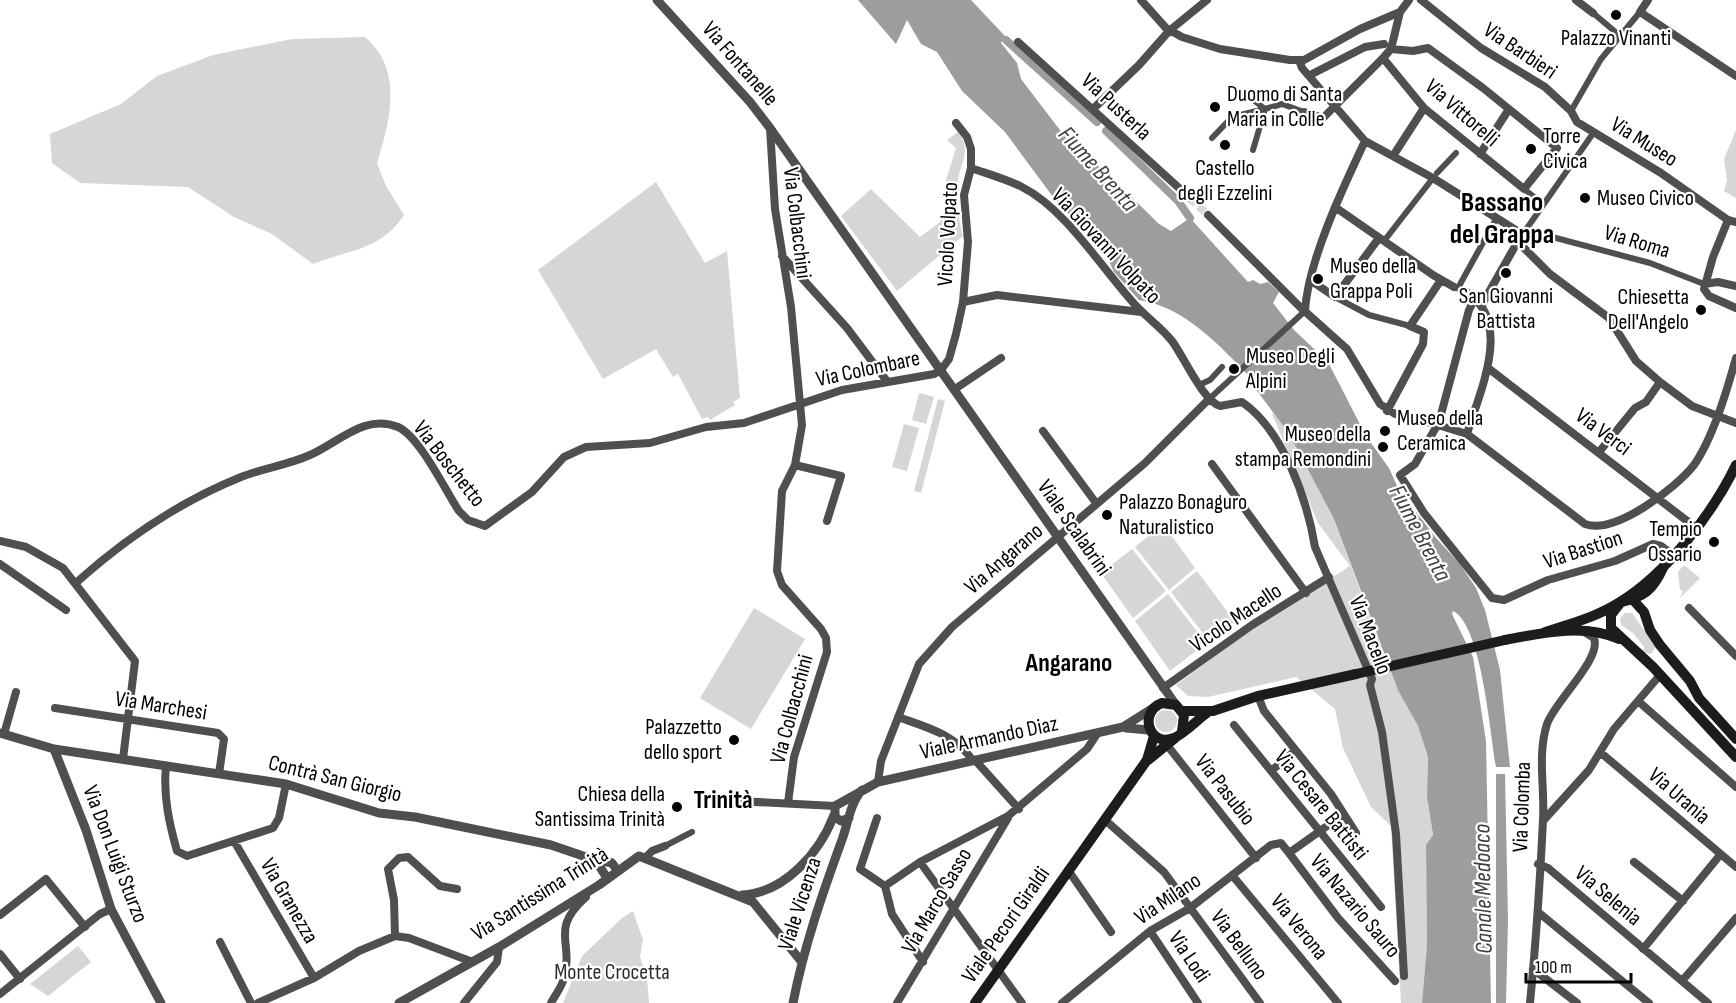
<svg xmlns="http://www.w3.org/2000/svg" width="1736" height="1003" font-family="'Sofia Sans Condensed',sans-serif">
<rect width="100%" height="100%" fill="#fff"/>
<path fill="#d6d6d6" d="M365,37c39,33 25,84 12,126l9,23 18,29c-24,36 -54,34 -91,49l-41,-30 -38,-17 -46,-30 -108,-4 -28,-20 -2,-29 71,-30 36,-28 56,-21 79,-16z
M1736,130v68l-12,-7 3,-10 -3,-22z
M958,132c14,19 3,29 0,48 -2,19 0,39 5,56l-66,55 -56,-75 30,-27 49,48 20,-15 10,-25 -4,-17 10,-32 -9,-8z
M656,182l49,81 22,-12 13,147 -7,4 2,3 -25,15 -2,-3 -6,2 -24,-45 -5,3 -17,-28 -53,30 -65,-109z
M919,393l15,4 -8,27 -14,-4z
M938,399l7,2 -24,92 -7,-2z
M1274,413l14,19 46,87 39,107 45,100 10,31 -1,40 6,39 -7,10 1,98 -5,59h-21l-10,-177 -20,-19 -28,-59 -8,-39 -39,-32 -88,20 -20,-1 -12,-11 67,-50 107,-69 -32,-43 -46,-109z
M904,424l15,4 -12,43 -15,-4z
M1163,524l32,44 -26,22 -34,-43z
M1132,549l34,42 -33,27 -32,-45z
M1683,566h2l15,12 -20,20 3,-7 -3,-1 -2,-18z
M1197,571l38,51 -26,19 -38,-49z
M1168,594l38,49 -36,28 -35,-50z
M754,608l51,31 -54,90 -51,-31z
M1625,613h7l24,34 -5,7 -10,-2 4,-4 -12,-15 -12,-8 -1,-7z
M1155 721a11 11 0 1 1 22 0a11 11 0 1 1-22 0Z
M633,911l10,29 -3,17 7,21 2,25h-86l19,-47 40,-38z
M78,946l13,16 -43,34 -18,-12z"/>
<path fill="#9d9d9d" d="M858,0h113l34,36 -4,7 16,20 4,16 48,63 39,32 51,50 12,7 19,-13 58,64 5,-2 7,4 8,-2 11,10 -6,11 21,27 34,32 38,74 23,32 9,20 38,50 24,26 16,24 9,22 15,60 10,97h-14c-6,-32 -14,-142 -43,-156l-1,3 21,43 13,84 5,262h-69l5,-59 -1,-99 7,-10 -6,-38 1,-40 -10,-31 -20,-36 -64,-171 -46,-87 -37,-49 -1,-6c-31,-32 -65,-70 -111,-77l-25,-28 -12,-25 -46,-46 -51,-69 -43,-41 -25,-39 -16,-8 -14,-24 -11,24z
M1496,774h9l3,145 -2,84h-10z"/>
<g fill="none" stroke-linecap="round" stroke-linejoin="round">
<path stroke="#9d9d9d" stroke-width="8" d="M1006,40l91,82
M1106,131l72,70 12,17"/>
<path stroke="#d9d9d9" stroke-width="8" stroke-dasharray="8 4" stroke-linecap="butt" d="M1190,198l18,17"/>
<path stroke="#4f4f4f" stroke-width="6" d="M1593,13l26,22
M1243,92l22,17 17,-5 22,8
M1571,111l30,-52 39,-47
M1212,138l20,-21 33,-8
M1253,150l12,-41
M1437,173l19,-20
M1524,189l19,15
M1526,230l124,33 54,21
M1525,231l69,-99
M1384,241l49,-63
M1458,288l38,-69
M1335,297l34,18 41,11
M1199,385l11,-5 12,-13
M1208,400l97,-89
M665,846l27,-14"/>
<path stroke="#4f4f4f" stroke-width="8" d="M1141,0l25,28 16,9 38,12 70,11h14l56,-31 40,-17 9,-12
M1421,0l60,48 64,39 26,24 6,11 84,51 67,47 8,2
M1576,0l17,13
M1648,0l-8,12 96,64
M1018,42l172,156
M1383,58l41,50 100,81 33,-41 -74,-60 -55,-40 -15,3 -22,-2
M1299,60l3,8 63,73 68,37 89,56 -41,72
M1310,75l55,-28 19,-3
M1093,109l46,-44 30,-34 38,-31
M1304,112l19,6 60,-60 8,-9 9,-37
M770,128l5,81 16,98 11,118 -7,40 -13,26 -5,80 5,14 39,44 5,9 1,14 -33,105 -6,46
M1480,154l29,-45
M1393,156l31,-48
M971,168c17,6 35,11 51,19 42,21 77,77 108,112 13,16 29,26 42,42 12,16 31,60 48,65l22,-4c41,28 65,97 73,145l57,132 -2,6 12,47 14,102 8,142
M1335,207l98,68 21,12
M1208,215l92,92 47,42 33,55 15,10 39,10
M1728,220l-15,37 -9,32 5,7 27,12
M1518,242l32,32 59,44 27,43 24,21 32,24 44,17
M782,256l65,72 39,52
M1310,280l25,17 44,-59
M1704,284l14,-2 18,4
M1459,288c58,27 21,102 8,146
M1474,300l-5,10 -30,112 -24,42 -15,11 24,38 68,85 12,2 44,-20 67,-19 38,-17 8,2 12,9
M963,302l34,-7 144,17
M1305,311c3,-50 38,-123 60,-170
M1488,368l207,159
M955,389l46,-31
M1387,411l36,-67 1,-12 -14,-6 31,-46
M1438,425l29,9 118,90c30,11 91,-36 109,-59 19,-27 33,-75 42,-107
M1043,431l53,72
M1599,452l36,-44 11,-6 14,-20
M1212,464l94,129
M795,465l46,11 -14,45
M0,541l26,6 37,21 72,93 -12,98
M0,564l66,46
M77,582c49,-44 102,-80 164,-105 22,-9 47,-12 69,-22 28,-12 55,-42 88,-28 22,10 47,63 61,84l9,9 17,6 47,-34 32,-35 22,-10 64,-4 56,-16 38,-4 98,-33 92,-16 7,-4 8,-11 7,-25 7,-32 5,-60 -4,-47 7,-27v-19l-4,-12 -11,-14
M1689,608l47,48
M1163,688l89,-63 77,-48
M1258,696l6,15 67,83 25,39
M1638,701l98,86
M55,708l163,25 6,6 -5,35
M898,717c28,10 57,17 75,44
M1234,725l147,182
M4,734l12,-42
M1167,745l89,113
M1600,752l136,115
M975,760l44,49
M166,766c-3,29 3,57 11,85l10,5 86,-28 6,-10 7,-34
M1271,771l24,-20
M878,782l3,-21 38,-97 33,-37 193,-164 63,-63
M737,801l98,5
M877,818l-17,51 25,17
M1105,820l59,52 96,131
M1543,821l46,-51 25,-41 46,-54
M234,841l80,137
M1289,853l49,65 57,63
M646,857l6,-6 13,-5
M920,862l102,141
M1634,862l49,39
M1538,864l10,4 160,135
M1068,870l43,62
M1232,875l106,128
M1538,912l111,91
M0,915l46,-36 39,48
M1150,931l48,72
M395,936l-1,-36 -6,-31 11,-11 9,-1 32,29 17,3
M220,942l31,61
M1643,949l77,-94
M0,954l20,25
M923,962l-31,-48 -7,-28 35,-24 88,-46 79,-67 10,-15
M1533,969l44,34
M1682,981l54,-63
M0,994l100,-80 11,-5
M258,1003l56,-25 45,-27 36,-15 14,2 61,23
M464,1003l33,-41 2,-15
M551,1003c4,-8 11,-16 13,-25 10,-37 -15,-48 22,-81l-1,-3
M897,1003l111,-185
M1062,1003l88,-72 40,-23 81,-63 10,-2 8,10 55,-39
M1530,1003c6,-61 10,-122 13,-183 2,-33 -6,-64 4,-96 8,-23 55,-65 47,-86l-8,-5"/>
<path stroke="#4f4f4f" stroke-width="9" d="M657,0l93,102 20,26 406,577
M1126,728l23,2
M0,733l54,16 232,35 93,29 36,4 136,28 38,13 11,9 7,11
M54,749l32,81 25,79 50,94
M849,818l-8,3 -6,-4v-11l43,-24 245,-55 30,-19
M591,858l21,5 5,7
M742,895c43,-2 78,-43 92,-80
M399,1003l100,-56 100,-62 40,-29 114,46 48,59
M793,1003c11,-57 30,-111 50,-166 5,-15 8,-35 19,-47"/>
<path stroke="#1c1c1c" stroke-width="10" d="M1663,568c-10,22 -19,29 -42,34l-10,13v13l42,39 83,90
M1634,601l10,11 6,18 10,15 30,36 9,17 37,41
M1543,633c26,-9 54,-16 77,-31 46,-28 93,-89 116,-137
M1505,640c36,-7 79,-17 114,-1
M1182,711h31l45,-15 98,-22
M1182,731l2,-16 -8,-10 -14,-2c-24,9 -13,45 12,35 11,-5 23,-18 34,-26
M1148,760l27,-22
M975,1003l172,-243 7,-24"/>
<path stroke="#4f4f4f" stroke-width="8" d="M1434,424l4,1"/>
<path stroke="#1c1c1c" stroke-width="10" d="M1356,674l149,-34"/>
</g>
<g fill="#000" stroke="#fff" stroke-width="2">
<circle cx="1616" cy="15" r="6"/>
<circle cx="1215" cy="107" r="6"/>
<circle cx="1225" cy="145" r="6"/>
<circle cx="1531" cy="149" r="6"/>
<circle cx="1585" cy="198" r="6"/>
<circle cx="1506" cy="273" r="6"/>
<circle cx="1318" cy="279" r="6"/>
<circle cx="1701" cy="310" r="6"/>
<circle cx="1234" cy="369" r="6"/>
<circle cx="1385" cy="431" r="6"/>
<circle cx="1383" cy="447" r="6"/>
<circle cx="1107" cy="515" r="6"/>
<circle cx="1714" cy="542" r="6"/>
<circle cx="734" cy="740" r="6"/>
<circle cx="677" cy="807" r="6"/>
</g>
<g text-anchor="middle" dominant-baseline="central" stroke-width="4.5" stroke-linejoin="round" paint-order="stroke">
<g font-size="22" fill="#000" stroke="#fff" text-anchor="start">
<text x="1616" y="38" text-anchor="middle">Palazzo Vinanti</text>
<text x="1227" y="94">Duomo di Santa<tspan x="1227" dy="25">Maria in Colle</tspan></text>
<text x="1543" y="136">Torre<tspan x="1543" dy="25">Civica</tspan></text>
<text x="1225" y="168" text-anchor="middle">Castello<tspan x="1225" dy="25">degli Ezzelini</tspan></text>
<text x="1597" y="198">Museo Civico</text>
<text x="1330" y="266">Museo della<tspan x="1330" dy="25">Grappa Poli</tspan></text>
<text x="1506" y="296" text-anchor="middle">San Giovanni<tspan x="1506" dy="25">Battista</tspan></text>
<text x="1689" y="297" text-anchor="end">Chiesetta<tspan x="1689" dy="25">Dell'Angelo</tspan></text>
<text x="1246" y="356">Museo Degli<tspan x="1246" dy="25">Alpini</tspan></text>
<text x="1397" y="418">Museo della<tspan x="1397" dy="25">Ceramica</tspan></text>
<text x="1371" y="434" text-anchor="end">Museo della<tspan x="1371" dy="25">stampa Remondini</tspan></text>
<text x="1119" y="502">Palazzo Bonaguro<tspan x="1119" dy="25">Naturalistico</tspan></text>
<text x="1702" y="529" text-anchor="end">Tempio<tspan x="1702" dy="25">Ossario</tspan></text>
<text x="722" y="727" text-anchor="end">Palazzetto<tspan x="722" dy="25">dello sport</tspan></text>
<text x="665" y="794" text-anchor="end">Chiesa della<tspan x="665" dy="25">Santissima Trinità</tspan></text>
</g>
<g font-size="22" fill="#000" stroke="#fff">
<text transform="translate(1520 51) rotate(34)">Via Barbieri</text>
<text transform="translate(740 64) rotate(49)">Via Fontanelle</text>
<text transform="translate(1116 107) rotate(43)">Via Pusterla</text>
<text transform="translate(1462 113) rotate(41)">Via Vittorelli</text>
<text transform="translate(1644 142) rotate(32)">Via Museo</text>
<text transform="translate(797 223) rotate(83)">Via Colbacchini</text>
<text transform="translate(948 234) rotate(-87)">Vicolo Volpato</text>
<text transform="translate(1637 242) rotate(17)">Via Roma</text>
<text transform="translate(1106 246) rotate(47)">Via Giovanni Volpato</text>
<text transform="translate(868 369) rotate(-12)">Via Colombare</text>
<text transform="translate(1603 432) rotate(37)">Via Verci</text>
<text transform="translate(449 464) rotate(52)">Via Boschetto</text>
<text transform="translate(1074 528) rotate(55)">Viale Scalabrini</text>
<text transform="translate(1583 550) rotate(-18)">Via Bastion</text>
<text transform="translate(1004 559) rotate(-41)">Via Angarano</text>
<text transform="translate(1236 618) rotate(-34)">Vicolo Macello</text>
<text transform="translate(1370 635) rotate(69)">Via Macello</text>
<text transform="translate(161 706) rotate(9)">Via Marchesi</text>
<text transform="translate(792 709) rotate(-75)">Via Colbacchini</text>
<text transform="translate(989 738) rotate(-12)">Viale Armando Diaz</text>
<text transform="translate(335 779) rotate(14)">Contrà San Giorgio</text>
<text transform="translate(1225 790) rotate(52)">Via Pasubio</text>
<text transform="translate(1679 796) rotate(41)">Via Urania</text>
<text transform="translate(1321 805) rotate(51)">Via Cesare Battisti</text>
<text transform="translate(1522 807) rotate(-88)">Via Colomba</text>
<text transform="translate(115 854) rotate(69)">Via Don Luigi Sturzo</text>
<text transform="translate(540 894) rotate(-32)">Via Santissima Trinità</text>
<text transform="translate(1608 896) rotate(40)">Via Selenia</text>
<text transform="translate(1168 899) rotate(-34)">Via Milano</text>
<text transform="translate(289 901) rotate(60)">Via Granezza</text>
<text transform="translate(937 901) rotate(-60)">Via Marco Sasso</text>
<text transform="translate(800 904) rotate(-72)">Viale Vicenza</text>
<text transform="translate(1355 906) rotate(50)">Via Nazario Sauro</text>
<text transform="translate(1006 925) rotate(-55)">Viale Pecori Giraldi</text>
<text transform="translate(1299 927) rotate(51)">Via Verona</text>
<text transform="translate(1239 945) rotate(54)">Via Belluno</text>
<text transform="translate(1189 957) rotate(56)">Via Lodi</text>
</g>
<g font-size="22" fill="#2d2d2d" stroke="#fff">
<text x="612" y="972">Monte Crocetta</text>
</g>
<g font-size="24" font-style="italic" fill="#3e3e3e" stroke="#fff">
<text transform="translate(1098 169) rotate(48)">Fiume Brenta</text>
<text transform="translate(1420 533) rotate(62)">Fiume Brenta</text>
<text transform="translate(1483 889) rotate(-91)">Canale Medoaco</text>
</g>
<g font-size="26" font-weight="bold" fill="#000" stroke="#fff">
<text x="1069" y="663">Angarano</text>
<text x="723" y="800">Trinità</text>
</g>
<g font-size="28" font-weight="bold" fill="#000" stroke="#fff">
<text x="1502" y="202">Bassano<tspan x="1502" dy="32">del Grappa</tspan></text>
</g>
</g>
<path d="M1526 973v9h105v-9" fill="none" stroke="#000000" stroke-width="3"/>
<text x="1535" y="973" font-size="18" fill="#000000" stroke="#ffffff" stroke-width="4.5" paint-order="stroke">100 m</text>
</svg>
